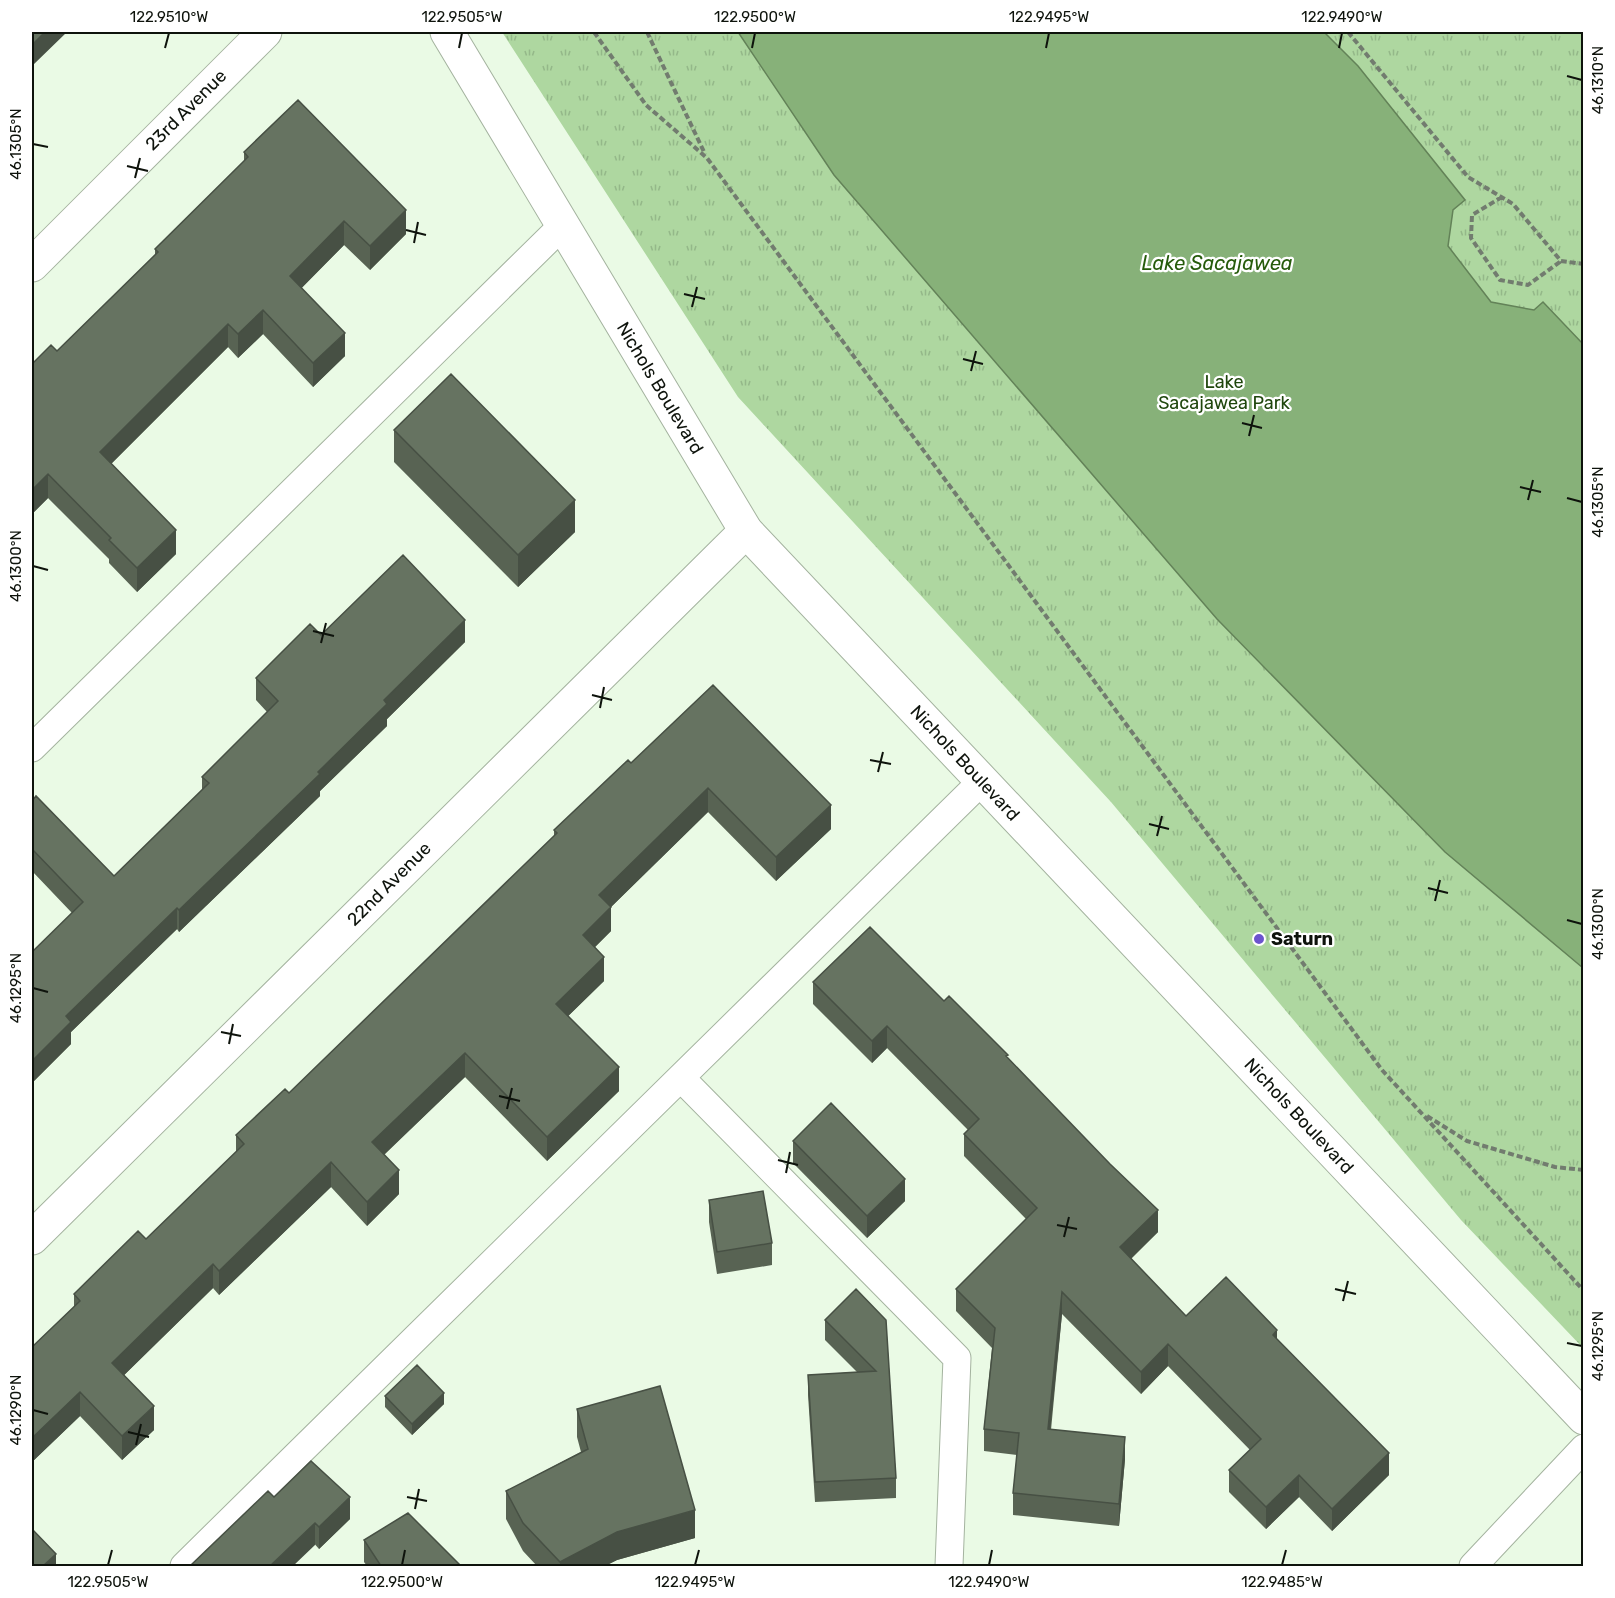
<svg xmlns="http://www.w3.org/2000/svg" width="1615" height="1598" font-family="Rubik,sans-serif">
<defs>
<pattern id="grass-tufts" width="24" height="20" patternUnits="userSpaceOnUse" patternTransform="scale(1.5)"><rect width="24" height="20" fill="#aed7a0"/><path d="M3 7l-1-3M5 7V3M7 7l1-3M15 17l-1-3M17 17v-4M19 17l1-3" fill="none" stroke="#94b889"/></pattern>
</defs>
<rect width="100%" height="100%" fill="#eafae5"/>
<path fill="url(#grass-tufts)" d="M502,32h1081v1316l-122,-128 -350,-418 -373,-405z"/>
<path fill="#87b179" stroke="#638258" stroke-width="1.5" d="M738,32h586l34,34 107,134 -12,10 -5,36 43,56 43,8 9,-8 40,42v624l-138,-116 -228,-233 -383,-444z"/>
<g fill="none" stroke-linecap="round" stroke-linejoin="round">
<g stroke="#a4b39f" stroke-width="29">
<path id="lane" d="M32,748l531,-523
M681,1078l276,280 -8,208
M184,1566l798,-785
M1473,1566l111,-118"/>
</g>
<g stroke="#a4b39f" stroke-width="35">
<path id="street" d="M32,265l233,-233
M32,1238l714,-707"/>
</g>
<g stroke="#a4b39f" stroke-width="35">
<path id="secondary" d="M447,32l299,499 838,887"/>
</g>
<path stroke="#727c6f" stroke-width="4" stroke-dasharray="6 3" stroke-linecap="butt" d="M594,32l52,73 61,53 675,912 202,221
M647,32l58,122
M1348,32l120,145 45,27 48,57 23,3
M1502,197l-30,18 -1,23 29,42 28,5 33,-24
M1427,1116l40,25 88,26 29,3"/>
<use href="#lane" stroke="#fff" stroke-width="27"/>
<use href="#street" stroke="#fff" stroke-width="33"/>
<use href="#secondary" stroke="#fff" stroke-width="33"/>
</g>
<path fill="#586353" d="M244,152l162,82 -36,36 -26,-25 -43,43 44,68 -32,31 -50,-53 -25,24 -10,-11 -117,117 65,90 -39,38 -28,-29v-4l-61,-61 -16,16v-150l25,-13 98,-96v-6l89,-87z
M394,430l181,102 -57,55 -124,-125z
M321,635l144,7 -78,77v7l-67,65v5l-141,136 -2,-3 -106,103v12l-39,39 40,-170 -40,-42v-70l82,75 88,-86v-13l65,-65 -11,-12v-22z
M631,763l200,66 -55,52 -68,-69 -97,95v24l-16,16 9,34 -36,35 51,75 -72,70 -82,-84 -81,78 15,39 -32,32 -36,-39 -112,108 -6,-7 -89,87 30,55 -32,30 -42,-44 -48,46v-115l42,-40v-13l72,-55 90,-87v-17l53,-42 265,-257v-6z
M813,982l131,19 64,57 150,174 -27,27 55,57 91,23 112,136 -57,56 -33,-34 -33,32 -37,-37v-22l21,-20 -82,-84 -27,28 -79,-80 -11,116 74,29 -6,67 -106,-11v-22l4,-38 -33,-4v-22l8,-81 -36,-37v-22l70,-70 -62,-63v-22l4,-4 -81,-82 -15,15 -59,-59z
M793,1141l112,60 -38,37 -74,-75z
M709,1200l63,43v22l-55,9 -8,-52z
M825,1320h61l10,158v20l-81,4 -7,-107v-20l49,-3 -32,-32z
M385,1396l59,8 -32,31 -27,-28z
M577,1409l118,129 -78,22 -12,6h-68l-14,-15 -17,-32v-28l75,-39 -4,-15z
M274,1497l76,22 -31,30z
M364,1540l97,26h-94l-3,-4z"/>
<path fill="#475044" d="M45,32h22l-35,34v-21z
M406,210v24l-36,36v-24z
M344,221v24l-54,55v-24z
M263,310v24l-25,24v-24z
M228,324v23l-128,128v-23z
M345,333v23l-32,31v-24z
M48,474v24l-16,16v-24z
M575,500v32l-57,55v-32z
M176,530v24l-39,38v-24z
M465,620v22l-78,77v7l-67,65v5l-141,136v-22l139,-138 66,-72z
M708,788v24l-97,95v24l-28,28v-24l16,-40z
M831,805v24l-55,52v-24z
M177,908v21l-106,103v12l-39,39v-22l34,-45z
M604,957v24l-48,47v-24z
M887,1026v22l-15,15v-22z
M465,1053v24l-93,89v-24z
M619,1067v24l-72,70v-24z
M331,1162v25l-112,108v-24z
M399,1170v24l-32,32v-24z
M905,1179v22l-38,37v-22z
M1158,1210v22l-38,37v-22z
M213,1264v24l-101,99v-24z
M1062,1292v22l-14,137v-22z
M1277,1330v22l-4,-17z
M1168,1344v22l-27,28v-22z
M80,1392v24l-48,46v-24z
M444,1393v11l-32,31v-11z
M154,1406v24l-32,30v-24z
M1125,1437v22l-6,67v-22z
M1389,1453v22l-57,56v-22z
M1299,1475v22l-33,32v-22z
M350,1497v22l-31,30v-22z
M695,1510v28l-78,22 -12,6h-45v-4l57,-30z
M315,1523v22l-22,21h-23z
M56,1554v12h-13z"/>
<path fill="#667361" stroke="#475044" stroke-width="1.5" d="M32,32h13l-13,13z
M298,100l108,110 -36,36 -26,-25 -54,55 55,57 -32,30 -50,-53 -25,24 -10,-10 -128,128 76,78 -39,38 -28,-28 2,-2 -63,-64 -16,16v-126l19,-19 6,6 101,-99 -3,-3 93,-92 -4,-5z
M451,374l124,126 -57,55 -124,-125z
M403,555l62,65 -81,80 3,4 -69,68 2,2 -141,136 -2,-2 -111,108 5,6 -39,39v-109l51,-50 -51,-53v-48l4,-5 78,80 95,-93 -7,-6 76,-76 -22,-23 54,-54 11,11z
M713,685l118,120 -55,52 -68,-69 -109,107 12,12 -28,28 21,22 -48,47 63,63 -72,70 -82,-84 -93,89 27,28 -32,32 -36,-40 -112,109 -6,-7 -101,99 42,43 -32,30 -42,-44 -48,46v-91l48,-46 -6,-7 64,-63 8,8 98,-95 -8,-9 49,-46 4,4 268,-260 -3,-3 74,-70 3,3z
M870,927l74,74 5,-5 59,59 -2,1 104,108 48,46 -38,37 66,69 40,-39 51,53 -4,5 116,118 -57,56 -33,-34 -33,32 -37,-37 32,-31 -93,-95 -27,28 -79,-80 -14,137 77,8 -6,67 -106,-11 6,-60 -35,-4 11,-101 -39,-39 81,-81 -73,-74 15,-15 -92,-93 -15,15 -59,-59z
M831,1103l74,76 -38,37 -74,-75z
M763,1191l9,52 -55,9 -8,-52z
M856,1289l30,31 10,158 -81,4 -7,-107 68,-4 -51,-51z
M417,1365l27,28 -32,31 -27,-28z
M660,1386l35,124 -78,22 -57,30 -37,-39 -17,-32 82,-42 -11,-40z
M311,1461l39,36 -31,30 -4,-4 -45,43h-80l78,-75 6,6z
M408,1513l53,53h-80l-17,-26z
M32,1529l24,25 -13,12h-11z"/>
<path fill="none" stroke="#0e130c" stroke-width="2" d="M165,48l4,-15M459,48l3,-15M752,48l3,-15M1046,48l3,-15M1339,48l3,-15M1567,76l15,4M33,144l15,3M127,166l21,5M135,178l5,-20M406,230l20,5M414,243l4,-21M684,294l21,5M692,307l5,-20M963,359l20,5M971,371l5,-20M1242,423l20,5M1249,436l5,-21M1520,487l21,5M1567,498l15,4M1528,500l5,-20M33,566l15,4M313,631l21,5M321,643l5,-20M592,695l20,5M600,708l4,-21M870,760l21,4M878,772l5,-20M1149,824l20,5M1157,836l5,-20M1428,888l20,5M1435,901l5,-21M1567,920l15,4M33,988l15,4M221,1032l20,4M229,1044l4,-20M499,1096l21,5M507,1109l5,-21M778,1160l20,5M786,1173l4,-21M1057,1225l20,4M1064,1237l5,-20M1335,1289l21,5M1343,1301l5,-20M1567,1343l15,3M33,1410l15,4M128,1432l21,5M136,1445l5,-21M407,1497l20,4M415,1509l4,-20M108,1565l4,-15M402,1565l3,-15M695,1565l4,-15M989,1565l3,-15M1282,1565l4,-15"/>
<circle fill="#6c54ce" stroke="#fff" stroke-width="2" cx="1259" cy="939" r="6"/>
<g text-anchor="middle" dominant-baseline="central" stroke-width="4.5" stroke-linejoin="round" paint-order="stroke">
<g font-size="18" fill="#0e130c" stroke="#fff">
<text transform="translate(186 110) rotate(-45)">23rd Avenue</text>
<text transform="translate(660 388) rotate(59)">Nichols Boulevard</text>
<text transform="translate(965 763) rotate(47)">Nichols Boulevard</text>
<text transform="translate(389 884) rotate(-45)">22nd Avenue</text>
<text transform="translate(1299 1116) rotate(47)">Nichols Boulevard</text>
</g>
<g font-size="18" fill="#1f460c" stroke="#fff">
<text x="1224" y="382">Lake<tspan x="1224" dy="21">Sacajawea Park</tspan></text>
</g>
<g font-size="18" font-weight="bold" fill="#0e130c" stroke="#fff" text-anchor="start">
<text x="1271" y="939">Saturn</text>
</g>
<g font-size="20" font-style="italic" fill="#265b0b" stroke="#fff">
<text x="1217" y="263">Lake Sacajawea</text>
</g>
</g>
<rect width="1615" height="1598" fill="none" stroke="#ffffff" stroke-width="66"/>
<rect x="33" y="33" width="1549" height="1532" fill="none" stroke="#0e130c" stroke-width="2"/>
<g font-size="15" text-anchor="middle" fill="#0e130c">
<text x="169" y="22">122.9510°W</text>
<text x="462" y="22">122.9505°W</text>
<text x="755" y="22">122.9500°W</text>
<text x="1049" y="22">122.9495°W</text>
<text x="1342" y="22">122.9490°W</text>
<text transform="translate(1598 80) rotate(-90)" y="5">46.1310°N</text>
<text transform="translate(16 144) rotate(-90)" y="5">46.1305°N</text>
<text transform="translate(1598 502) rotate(-90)" y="5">46.1305°N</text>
<text transform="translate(16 566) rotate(-90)" y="5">46.1300°N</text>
<text transform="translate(1598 924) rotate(-90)" y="5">46.1300°N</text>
<text transform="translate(16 988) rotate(-90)" y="5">46.1295°N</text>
<text transform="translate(1598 1346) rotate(-90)" y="5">46.1295°N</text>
<text transform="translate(16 1410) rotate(-90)" y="5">46.1290°N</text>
<text x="108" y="1587">122.9505°W</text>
<text x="402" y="1587">122.9500°W</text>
<text x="695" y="1587">122.9495°W</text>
<text x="989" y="1587">122.9490°W</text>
<text x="1282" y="1587">122.9485°W</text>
</g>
</svg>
